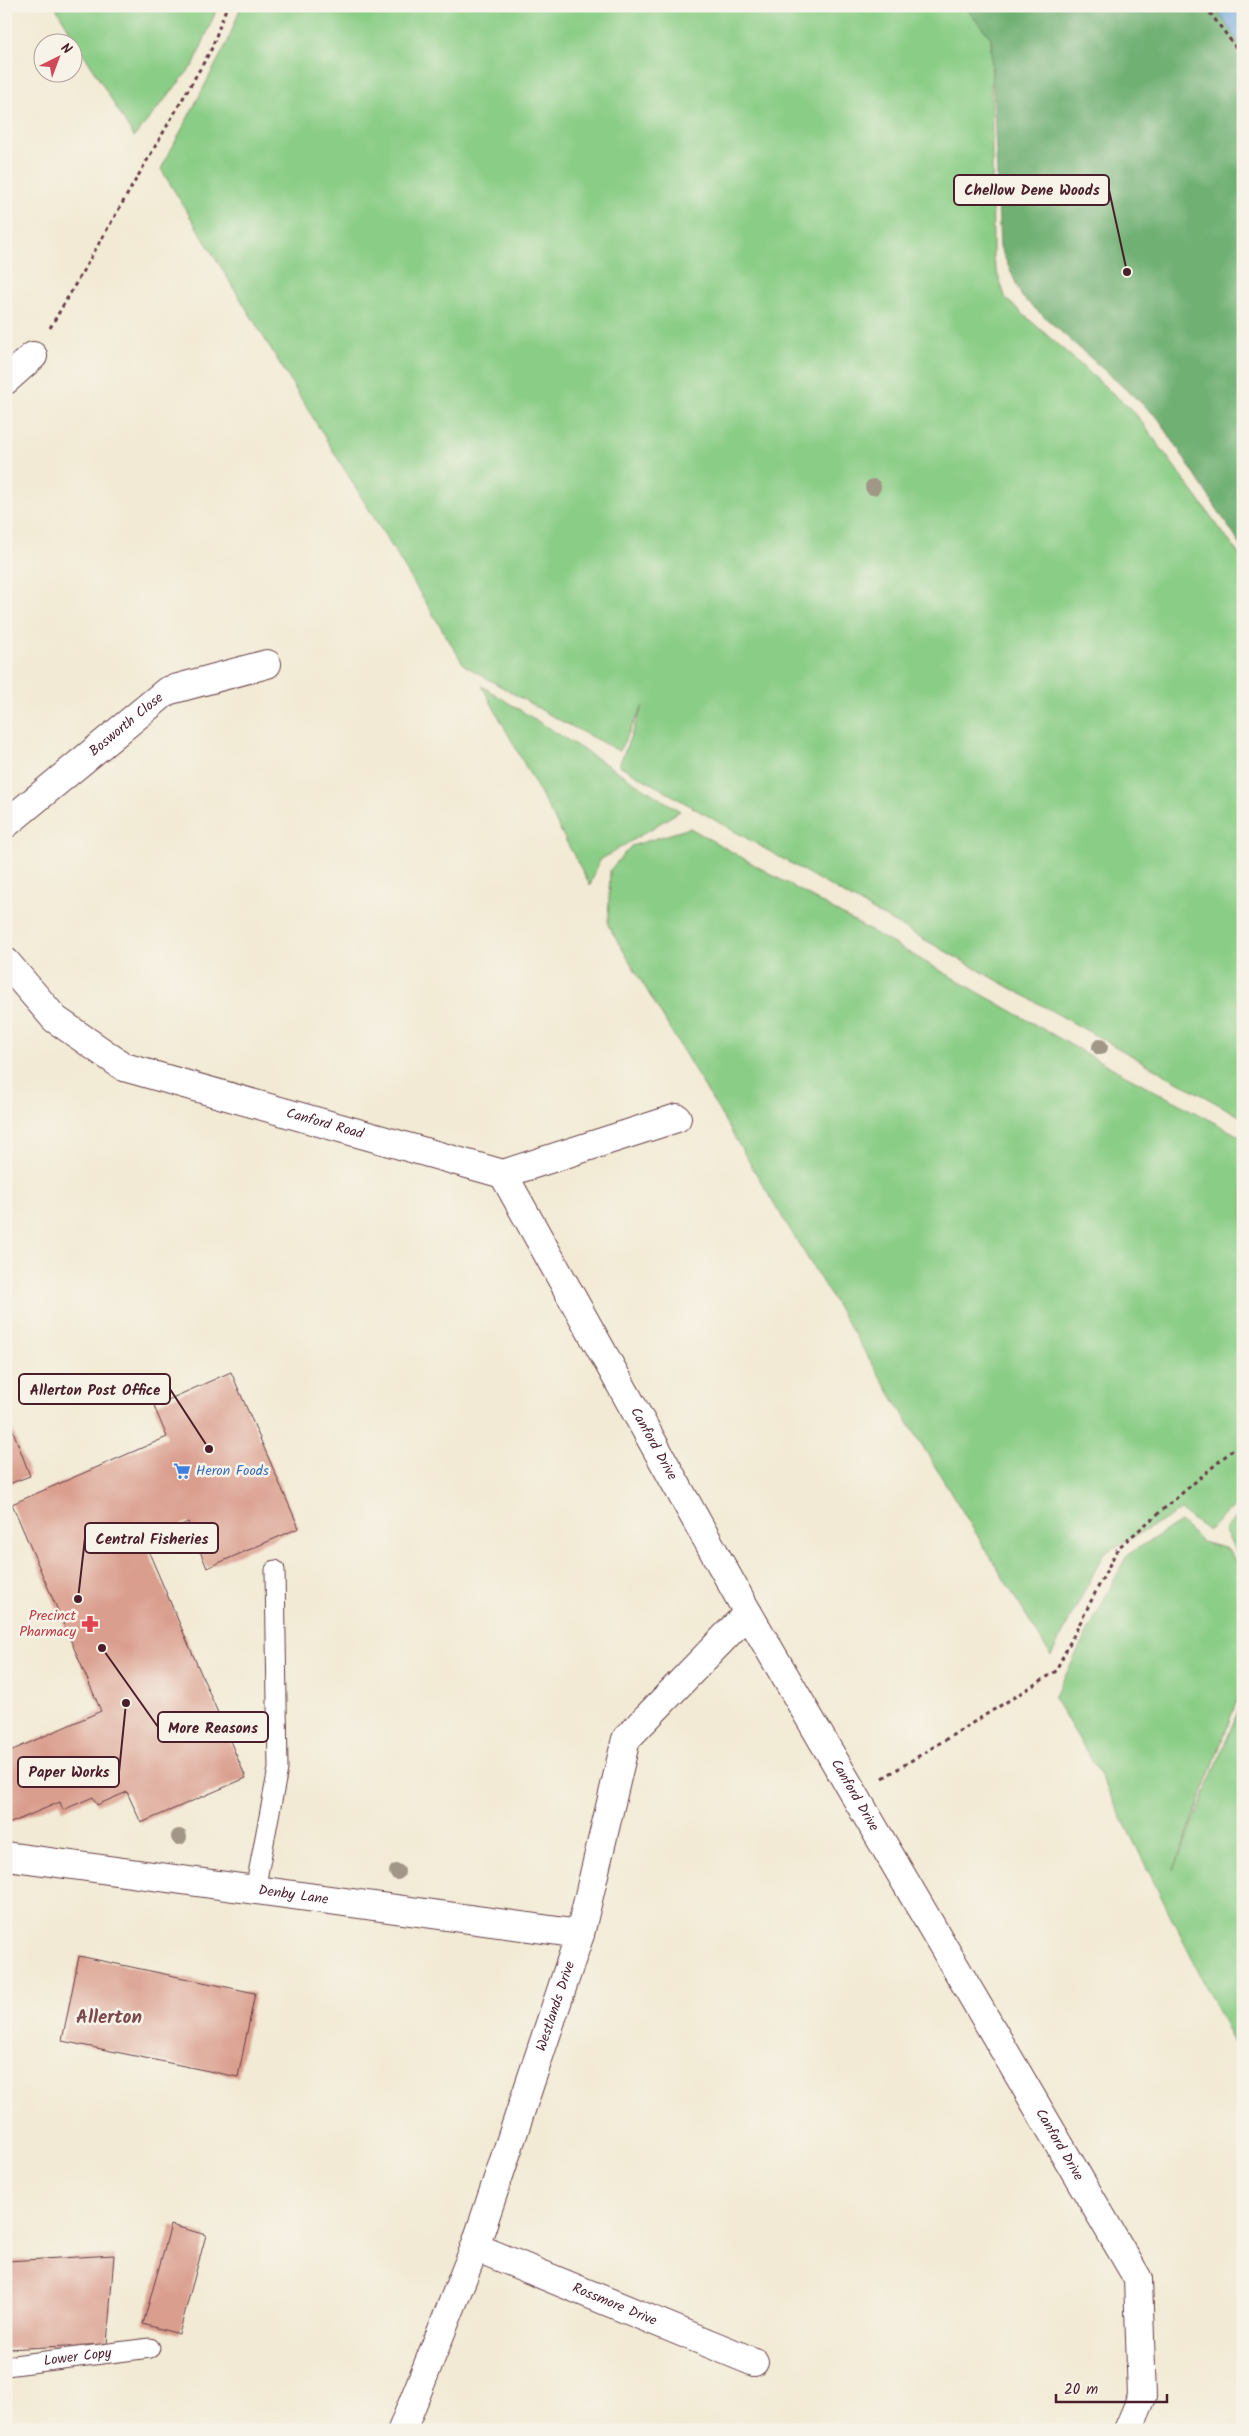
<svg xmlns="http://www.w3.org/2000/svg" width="1249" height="2436" font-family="Kalam,sans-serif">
<rect width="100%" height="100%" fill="#f7f3e8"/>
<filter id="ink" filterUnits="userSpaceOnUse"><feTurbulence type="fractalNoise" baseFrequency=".02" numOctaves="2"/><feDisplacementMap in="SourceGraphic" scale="10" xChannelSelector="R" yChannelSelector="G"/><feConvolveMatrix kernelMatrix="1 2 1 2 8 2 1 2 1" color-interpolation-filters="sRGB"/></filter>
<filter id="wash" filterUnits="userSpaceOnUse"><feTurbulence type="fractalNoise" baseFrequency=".0096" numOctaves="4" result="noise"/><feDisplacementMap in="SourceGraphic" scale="20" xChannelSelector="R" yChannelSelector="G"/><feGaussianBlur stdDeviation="1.12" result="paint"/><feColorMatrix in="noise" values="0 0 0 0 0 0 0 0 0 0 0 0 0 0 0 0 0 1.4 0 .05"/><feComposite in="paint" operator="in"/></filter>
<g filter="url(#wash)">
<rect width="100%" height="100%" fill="#f2ead4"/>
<path fill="#8acd86" stroke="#6a7658" d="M55,6h163l-24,58 -60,73z
M241,6h723l27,31 2,223 13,39 129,114 108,147v558l-366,-205 -258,-148 24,-59 -24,45 -62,-32 -93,-54 -303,-496 67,-128z
M482,686l198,125 -80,49 -10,25z
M690,828l402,229 151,81v360l-35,33 -27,-20 -77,42 -53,103 -282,-461 -161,-270 2,-55 21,-24z
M1243,1511v53l-19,-34z
M1180,1522l22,20 26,7 15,23v112l-69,186 69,-171v362l-143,-287 -46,-76 73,-143z"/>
<path fill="#6fb073" stroke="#5c684f" d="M964,6h279v543l-85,-131 -136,-121 -22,-50 -9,-209z"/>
<path fill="#6da7dd" stroke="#5c6384" d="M1215,6h28v44z"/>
<g id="blocks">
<path fill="#da9e8e" d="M231,1372l68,156 -92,40 -19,-46 -44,19 102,237 -105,45 -14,-31 -30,13 -4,-8 -30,13 -3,-8 -54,23v-72l95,-42 -89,-207 155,-67 -13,-31z
M12,1428l18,48 -24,9v-55z
M79,1956l176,37 -17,84 -176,-36z
M171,2225l35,10 -27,99 -36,-10z
M114,2255l-7,89 -101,5v-88z"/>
</g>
</g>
<g filter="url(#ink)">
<use href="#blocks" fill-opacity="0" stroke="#633d44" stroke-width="1"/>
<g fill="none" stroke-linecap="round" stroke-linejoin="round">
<g stroke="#633d44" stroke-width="21">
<g id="lane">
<path d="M255,1890l23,-121 -3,-199"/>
<path id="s1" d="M6,2366l144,-18"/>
</g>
</g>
<g stroke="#633d44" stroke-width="30">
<g id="street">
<path d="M6,380l27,-24"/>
<path id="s2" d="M6,824l161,-133 100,-27"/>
<path id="s3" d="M6,962l49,57 69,48 379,107 174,-56"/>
<path id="s4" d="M503,1174l245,439 390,666 4,118 -14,33"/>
<path id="s5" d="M6,1856l574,78"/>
<path id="s6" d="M475,2247l279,115"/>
<path id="s7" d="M402,2430l73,-183 105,-313 46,-195 122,-126"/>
</g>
</g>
<path stroke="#633d44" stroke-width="3" stroke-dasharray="4 4" stroke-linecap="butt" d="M1205,6l38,51
M50,328l161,-278 16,-44
M883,1778l172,-106 63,-124 125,-107"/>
<use href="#lane" stroke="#fff" stroke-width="19"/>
<use href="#street" stroke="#fff" stroke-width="28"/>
</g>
<g fill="#a09786">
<circle cx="873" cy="487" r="8"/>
<circle cx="1100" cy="1047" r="8"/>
<circle cx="179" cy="1837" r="8"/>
<circle cx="397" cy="1872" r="8"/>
</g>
</g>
<defs>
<g id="supermarket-bare" transform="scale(1.35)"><path d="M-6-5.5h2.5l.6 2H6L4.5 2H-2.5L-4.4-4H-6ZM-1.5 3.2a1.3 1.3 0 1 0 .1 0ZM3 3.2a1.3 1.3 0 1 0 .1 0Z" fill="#3f7fe0" stroke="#f7f3e8" stroke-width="2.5" paint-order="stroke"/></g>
<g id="pharmacy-bare" transform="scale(1.35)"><path d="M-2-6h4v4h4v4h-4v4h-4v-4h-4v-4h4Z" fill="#e0444e" stroke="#f7f3e8" stroke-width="2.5" paint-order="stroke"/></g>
</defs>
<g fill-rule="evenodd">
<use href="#supermarket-bare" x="182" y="1471"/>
<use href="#pharmacy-bare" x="90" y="1624"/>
</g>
<g text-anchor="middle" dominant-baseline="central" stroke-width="5" stroke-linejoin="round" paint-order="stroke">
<g font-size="14" fill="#4a1f2b" stroke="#f7f3e8">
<text stroke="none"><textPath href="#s2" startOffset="156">Bosworth Close</textPath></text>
<text stroke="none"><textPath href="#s3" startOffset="368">Canford Road</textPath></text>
<text stroke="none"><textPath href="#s4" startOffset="309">Canford Drive</textPath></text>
<text stroke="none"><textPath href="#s4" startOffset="714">Canford Drive</textPath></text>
<text stroke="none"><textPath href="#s5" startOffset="290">Denby Lane</textPath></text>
<text stroke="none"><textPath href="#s7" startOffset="451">Westlands Drive</textPath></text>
<text stroke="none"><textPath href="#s4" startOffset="1119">Canford Drive</textPath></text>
<text stroke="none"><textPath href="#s6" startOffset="151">Rossmore Drive</textPath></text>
<text stroke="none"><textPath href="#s1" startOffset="72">Lower Copy</textPath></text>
</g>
<g font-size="14" fill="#366cbe" stroke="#f7f3e8" text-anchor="start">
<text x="196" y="1471">Heron Foods</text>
</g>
<g font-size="14" fill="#be3a42" stroke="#f7f3e8" text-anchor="end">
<text x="76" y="1616">Precinct<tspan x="76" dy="16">Pharmacy</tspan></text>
</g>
<g font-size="19" font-weight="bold" fill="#7c4b4e" stroke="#f7f3e8">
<text x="109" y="2018">Allerton</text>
</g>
</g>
<path fill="none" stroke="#4a1f2b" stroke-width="2" d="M1127 272L1109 190M209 1449L170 1389M78 1599L85 1538M102 1648L158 1727M126 1703L119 1772"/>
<g fill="#4a1f2b" stroke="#f7f3e8" stroke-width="2">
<circle cx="1127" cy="272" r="5"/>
<circle cx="209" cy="1449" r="5"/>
<circle cx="78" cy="1599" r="5"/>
<circle cx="102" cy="1648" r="5"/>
<circle cx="126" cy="1703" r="5"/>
</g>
<g fill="#f7f3e8" stroke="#4a1f2b" stroke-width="2">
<rect x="954" y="175" width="155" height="30" rx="5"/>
<rect x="19" y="1374" width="151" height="30" rx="5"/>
<rect x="85" y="1523" width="133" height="30" rx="5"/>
<rect x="158" y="1712" width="110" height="30" rx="5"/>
<rect x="18" y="1757" width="101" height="30" rx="5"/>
</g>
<g font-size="15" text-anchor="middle" font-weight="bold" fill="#4a1f2b">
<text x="1032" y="195">Chellow Dene Woods</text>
<text x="95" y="1395">Allerton Post Office</text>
<text x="152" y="1544">Central Fisheries</text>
<text x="213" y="1733">More Reasons</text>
<text x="69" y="1777">Paper Works</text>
</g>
<rect width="1249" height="2436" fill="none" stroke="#f7f3e8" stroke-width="25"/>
<g transform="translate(58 58) rotate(42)"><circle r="24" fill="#f7f3e8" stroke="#b29e9c"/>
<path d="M0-4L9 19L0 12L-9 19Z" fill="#d1495b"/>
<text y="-8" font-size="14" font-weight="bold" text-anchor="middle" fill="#4a1f2b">N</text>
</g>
<path d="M1056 2394v8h111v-8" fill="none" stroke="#4a1f2b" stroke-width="2.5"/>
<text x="1064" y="2394" font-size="15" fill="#4a1f2b" stroke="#f7f3e8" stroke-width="4" paint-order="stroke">20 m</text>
</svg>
